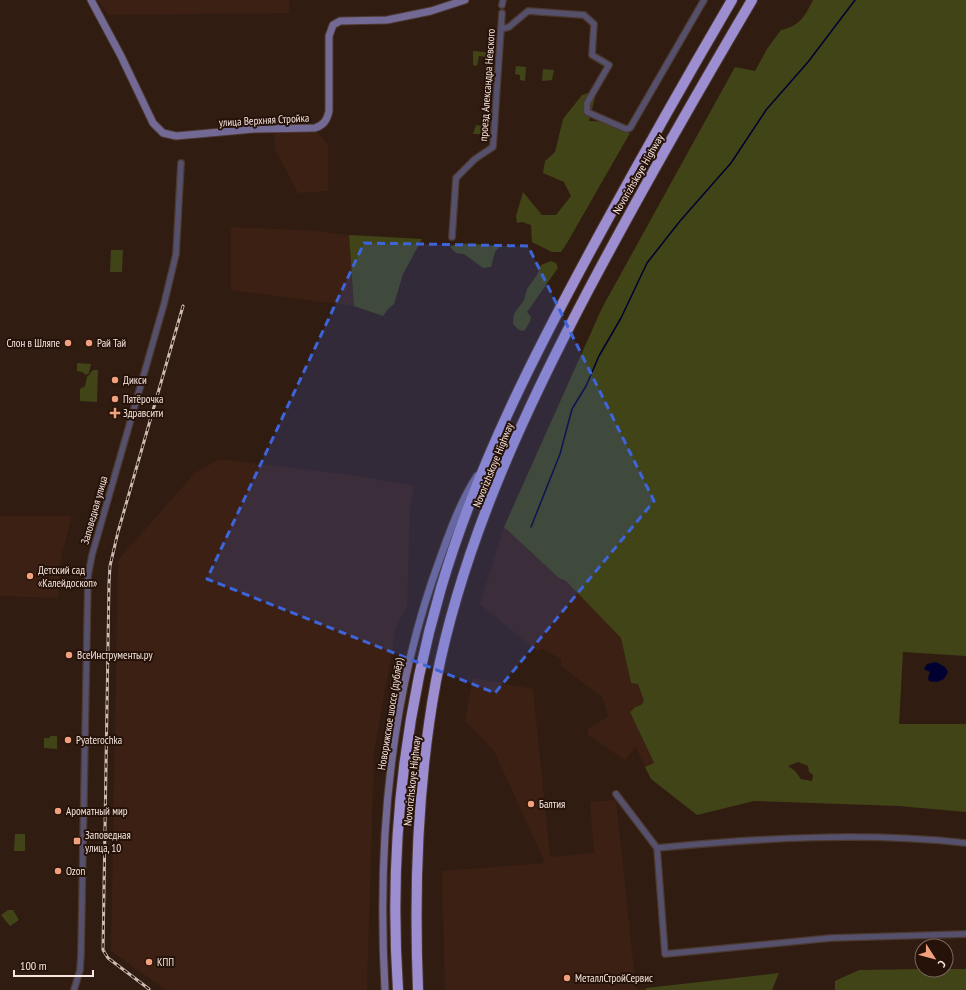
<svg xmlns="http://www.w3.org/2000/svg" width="966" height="990" font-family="'PT Sans Narrow',sans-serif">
<rect width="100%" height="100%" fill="#311c12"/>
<path fill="#3c2014" d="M98,0h191v13l-181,2z
M275,133h43l10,12v46l-30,2 -23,-44z
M231,227l83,4 35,4 5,71 -123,-16z
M219,459l140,17 55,10 -4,20 -3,99 -11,23 -22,125 -7,237h-201l-55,-39 7,-391 77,-87z
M0,516h72l-11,41 -3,41 -58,-2z
M504,527l55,51 7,3 55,57 10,45h7l6,18 -3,4 -6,2 -5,5 24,52 -9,3 -9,-20 -11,13 -37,-25v-6l20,-13 -5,-18 -42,-32v-7l-18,-10 -6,2 -57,-47z
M473,678l60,11 17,168 44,-4 -4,-51 26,-2 20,189 10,-1v2h-201l-3,-119 102,-8 -1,-5 -49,-107 -29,-30z"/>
<path fill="#404417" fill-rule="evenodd" d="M813,0h153v656l-63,-4 -4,72h67v88l-67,-6 -145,-5 -57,14 -46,-36 -6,-12 9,-4 -24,-51 5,-5 6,-2 3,-4 -6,-17 -7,-1 -10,-45 -55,-57 -7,-3 -55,-51 98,-219 133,-241 20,4 12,-22 14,-19c19,-4 24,-14 32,-30zM798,762l10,4 1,6 4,3 -1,6 -11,-2 -6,-8 -7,-5z
M473,51l21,2 -1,10 -8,-1 1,-5 -7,-1 -2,10 -4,-1z
M516,66l10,1 -1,14 -5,-1v-5l-5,-1z
M543,69l11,1 -2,10 -10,1z
M597,90l-8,31 18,1 23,11 -63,110 -6,9h-9l-20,-10 -1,-17 -9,-3 -5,1 -1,-7 7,-24 19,23h14l15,-19 -7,-14 -21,-9 2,-12 10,-9 8,-33 19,-24z
M482,124l6,1 -1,9h-14l3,-9 6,1z
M349,235l73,4 -19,35 -9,30 -6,5 -5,7 -29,-10z
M460,243l40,3 -5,6 -4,15 -8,1 -19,-14 -8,-1 -6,-6z
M111,250h12l-1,22h-12z
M551,261l5,2 2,5 -31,44 4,5 -1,5 -6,9 -5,-1 -6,-6 1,-10 10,-14 3,-11 10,-14 4,-10z
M77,363l14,1 -2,9 -3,2 -4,-3 -5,-1z
M93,370h5l-1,32 -17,-1v-12l5,-3 2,-9z
M50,736h7v13l-13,-1v-10h6z
M15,834h10v17h-11z
M8,910h5l6,10 -9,6 -9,-11z
M922,969h44v21h-131v-9l24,-11z
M779,973l-7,17h-126v-2z"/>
<path fill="#000130" d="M936,662l9,5 3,5 -4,7 -7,3 -8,-1 -1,-3 2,-6 -6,-3 3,-5z"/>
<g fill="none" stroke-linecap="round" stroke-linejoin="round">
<path stroke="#000130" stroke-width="1.5" d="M531,527l29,-73 12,-45 14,-23 13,-30 22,-38 26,-55 33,-42 51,-58 35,-53 42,-48 47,-62"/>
<g stroke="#4c382f" stroke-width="8">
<path id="street" d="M502,5l1,-5
M501,29l8,-2 19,-16 56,4 10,9 -2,31 17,10 -22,38v9l39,17 4,-1 74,-128
M452,237l4,-59 19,-19 18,-12 9,-134
M616,794l41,54c103,-10 206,-16 309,-5
M657,848l8,106 166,-16 135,-4
M74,990l6,-20 1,-16 7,-378 4,-21 72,-251 12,-50 5,-91"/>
</g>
<g stroke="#4c382f" stroke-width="9">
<path id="secondary" d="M91,0l30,56 32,67 10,10 13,3 78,-7 61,-1c9,-3 12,-8 14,-17v-75l4,-11 7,-4 47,-1 44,-9 34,-11
M385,990c-8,-145 5,-298 56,-434 10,-28 20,-55 36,-80"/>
</g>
<g stroke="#4c382f" stroke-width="12">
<path id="highway" d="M398,990c-9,-135 5,-272 43,-402 37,-126 99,-245 162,-360 42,-77 85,-153 129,-228
M418,990c-4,-103 -1,-207 18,-309 27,-138 88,-269 153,-392 52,-98 107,-194 163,-289"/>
</g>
<use href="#street" stroke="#55506b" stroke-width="5.5"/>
<use href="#secondary" stroke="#726994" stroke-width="7"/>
<use href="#highway" stroke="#9c8ed1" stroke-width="10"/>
<g stroke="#ccbcb4" stroke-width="3">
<path id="rail" d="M149,989l-41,-31 -5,-8 6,-367 1,-17 8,-34 65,-226"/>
</g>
<use href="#rail" stroke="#261209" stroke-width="1.5" stroke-dasharray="4.5" stroke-linecap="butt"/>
</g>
<path fill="#3d65d9" fill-opacity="0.2" stroke="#3d65d9" stroke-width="3" stroke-dasharray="8 5" stroke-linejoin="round" d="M364,243l164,3 126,255 -159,192 -288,-114z"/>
<g fill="#f2a17e" stroke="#261209" stroke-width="1.5">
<circle cx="68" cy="343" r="4"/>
<circle cx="89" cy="343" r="4"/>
<circle cx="115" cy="380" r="4"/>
<circle cx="115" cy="399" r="4"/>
<path d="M113 407h4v4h4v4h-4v4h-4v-4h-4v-4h4z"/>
<circle cx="30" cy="576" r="4"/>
<circle cx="69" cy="655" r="4"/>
<circle cx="68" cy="740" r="4"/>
<circle cx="531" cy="804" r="4"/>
<circle cx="58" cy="811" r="4"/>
<rect x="73" y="837" width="8" height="8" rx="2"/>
<circle cx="58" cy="871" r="4"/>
<circle cx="149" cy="962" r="4"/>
<circle cx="567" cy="978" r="4"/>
</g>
<g text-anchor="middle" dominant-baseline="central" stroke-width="4" stroke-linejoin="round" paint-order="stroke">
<g font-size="11" fill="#f5e6df" stroke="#261209">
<text transform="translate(487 85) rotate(-86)">проезд Александра Невского</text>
<text transform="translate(264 120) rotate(-3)">улица Верхняя Стройка</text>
<text transform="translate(638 174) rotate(-60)">Novorizhskoye Highway</text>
<text transform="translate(493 465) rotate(-68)">Novorizhskoye Highway</text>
<text transform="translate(94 510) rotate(-74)">Заповедная улица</text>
<text transform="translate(390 714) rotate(-81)">Новорижское шоссе (дублёр)</text>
<text transform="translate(412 781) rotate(-84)">Novorizhskoye Highway</text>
</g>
<g font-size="11" fill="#f5e6df" stroke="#261209" text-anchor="start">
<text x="60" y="343" text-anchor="end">Слон в Шляпе</text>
<text x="97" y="343">Рай Тай</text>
<text x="123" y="380">Дикси</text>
<text x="123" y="399">Пятёрочка</text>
<text x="123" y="413">Здравсити</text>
<text x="38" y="570">Детский сад<tspan x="38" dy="13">«Калейдоскоп»</tspan></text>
<text x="77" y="655">ВсеИнструменты.ру</text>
<text x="76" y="740">Pyaterochka</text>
<text x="539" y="804">Балтия</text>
<text x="66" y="811">Ароматный мир</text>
<text x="85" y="835">Заповедная<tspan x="85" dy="13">улица, 10</tspan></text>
<text x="66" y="871">Ozon</text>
<text x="157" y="962">КПП</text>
<text x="575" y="978">МеталлСтройСервис</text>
</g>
</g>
<g transform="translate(934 958) rotate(126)"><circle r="19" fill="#261209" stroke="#79675f"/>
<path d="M0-3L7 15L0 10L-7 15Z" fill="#f2a17e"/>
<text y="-6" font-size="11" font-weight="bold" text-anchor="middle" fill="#f5e6df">С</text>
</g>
<path d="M14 970v6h79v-6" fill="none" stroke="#f5e6df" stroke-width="2"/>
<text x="20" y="970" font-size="12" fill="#f5e6df" stroke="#261209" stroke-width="3" paint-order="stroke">100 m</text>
</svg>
